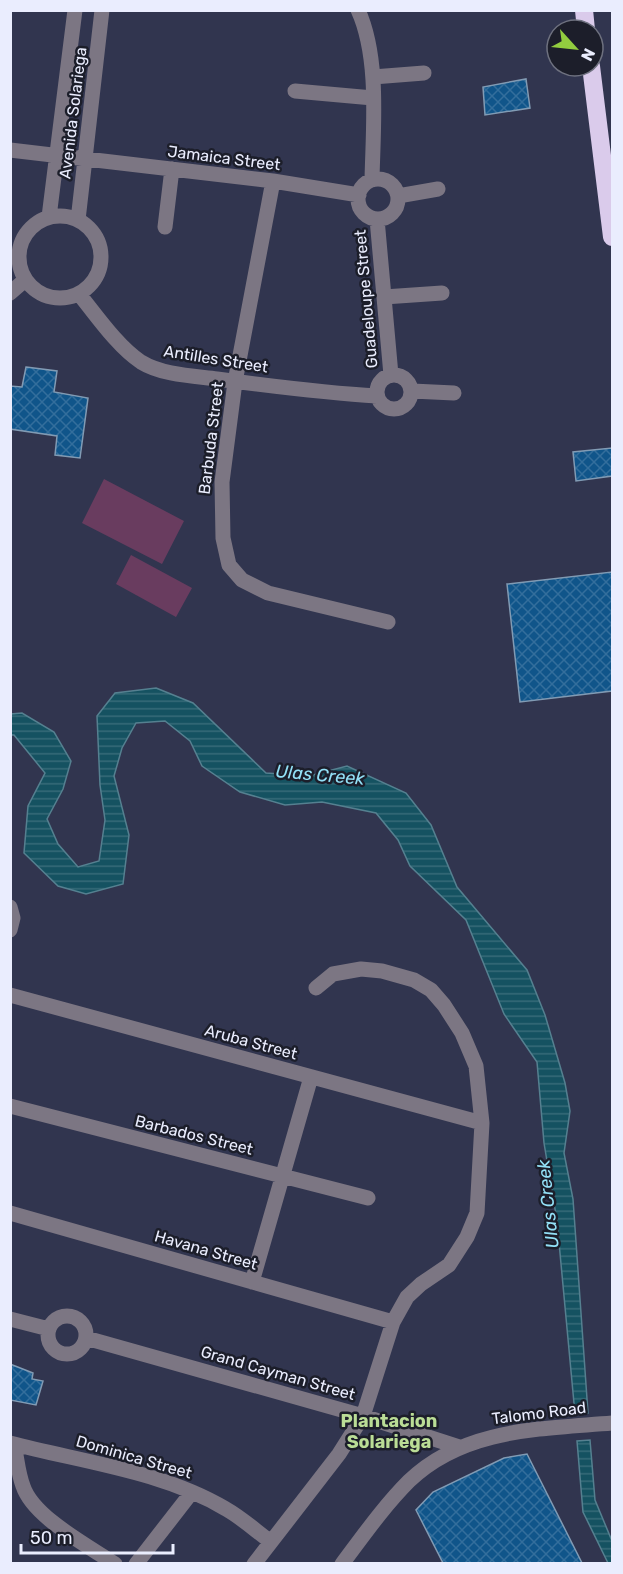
<svg xmlns="http://www.w3.org/2000/svg" width="623" height="1574" font-family="Rubik,sans-serif">
<defs>
<pattern id="water-rules" width="6" height="5" patternUnits="userSpaceOnUse" patternTransform="scale(1.5)"><rect width="6" height="5" fill="#155261"/><path d="M0 2.5h6" fill="none" stroke="#376b79"/></pattern>
<pattern id="building-cross-hatch" width="8" height="8" patternUnits="userSpaceOnUse" patternTransform="scale(1.5)"><rect width="8" height="8" fill="#10558a"/><path d="M0 0l8 8M0 8l8-8" fill="none" stroke="#336e9c"/></pattern>
</defs>
<rect width="100%" height="100%" fill="#31354f"/>
<path fill="#693c5f" d="M104,479l80,42 -22,43 -80,-41z
M131,555l61,33 -16,29 -60,-33z"/>
<path fill="url(#water-rules)" stroke="#558090" stroke-width="1.5" d="M156,688l37,15 73,70 43,3 38,-10 59,27 25,32 26,62 70,83 18,45 20,68 5,28 -6,42 9,46 15,214 -13,1 -18,-193 -13,-78 -7,-81 -33,-48 -38,-94 -56,-54 -12,-26 -22,-27 -54,-11 -37,3 -45,-13 -38,-26 -12,-25 -25,-20 -29,2 -14,25 -8,28 15,59 -6,49 -37,10 -28,-8 -34,-33 4,-47 17,-33 -31,-38h-3v-21l11,-1 32,19 17,29 -8,28 -16,30 11,25 20,23 21,-6 6,-41 -5,-35 -3,-69 18,-23z
M590,1440l5,60 17,41v22h-4l-25,-51 -6,-71z"/>
<path fill="url(#building-cross-hatch)" stroke="#819bb4" stroke-width="1.5" d="M526,79l4,29 -45,7 -2,-28z
M26,367l31,4 -3,21 34,6 -8,60 -25,-3 2,-19 -47,-7v-43l12,1z
M612,448v28l-36,5 -3,-29z
M612,572v119l-92,11 -13,-118z
M10,1364l23,9 -1,6 11,2 -7,24 -26,-5z
M527,1454l55,109h-139l-27,-53 17,-18 71,-34z"/>
<g fill="none" stroke-linecap="round" stroke-linejoin="round">
<path stroke="#7c7683" stroke-width="15" d="M358,10c22,48 15,119 14,170
M373,77l51,-4
M295,91l78,7
M10,150l263,31 86,14
M358 199a20 20 0 1 1 40 0a20 20 0 1 1-40 0Z
M273,181l-38,201 -13,100 1,56 6,27 13,15 26,13 120,29
M398,196l40,-7
M19 257a41 41 0 1 1 82 0a41 41 0 1 1-82 0Z
M49,217l26,-207
M377,219l14,156
M78,220l24,-210
M165,227l7,-58
M10,293l15,-13
M79,294c17,21 39,53 62,68 21,13 52,14 76,17 53,7 107,14 160,17
M384,297l58,-4
M377 392a17 17 0 1 1 34 0a17 17 0 1 1-34 0Z
M412,391l42,2
M10,907l3,11 -3,12
M10,995l472,128
M10,1106l358,92
M10,1213l383,109
M252,1282l59,-205
M48 1335a19 19 0 1 1 38 0a19 19 0 1 1-38 0Z
M10,1319l39,10
M86,1338l277,78 96,31
M10,1443c72,19 152,28 216,66 16,9 30,22 45,33
M14,1444c3,14 4,29 9,42 10,31 64,59 92,78
M136,1564l56,-72
M254,1564l85,-110 24,-38 30,-94 14,-25 14,-13 28,-19 18,-28 10,-24 5,-90 -6,-57 -14,-33 -18,-28 -13,-15 -17,-10 -32,-9 -21,-2 -28,5 -17,14
M342,1564c21,-28 42,-58 67,-83 55,-53 132,-52 203,-58"/>
<path stroke="#dacbeb" stroke-width="18" d="M584,10l2,20
M591,66l21,171"/>
</g>
<g text-anchor="middle" dominant-baseline="central" stroke-width="5" stroke-linejoin="round" paint-order="stroke">
<g font-size="16" fill="#eaedfe" stroke="#1c1e2a">
<text transform="translate(73 113) rotate(-83)">Avenida Solariega</text>
<text transform="translate(224 158) rotate(7)">Jamaica Street</text>
<text transform="translate(366 299) rotate(-95)">Guadeloupe Street</text>
<text transform="translate(216 359) rotate(9)">Antilles Street</text>
<text transform="translate(211 438) rotate(-83)">Barbuda Street</text>
<text transform="translate(251 1042) rotate(15)">Aruba Street</text>
<text transform="translate(194 1135) rotate(14)">Barbados Street</text>
<text transform="translate(206 1250) rotate(16)">Havana Street</text>
<text transform="translate(278 1373) rotate(16)">Grand Cayman Street</text>
<text transform="translate(539 1413) rotate(-7)">Talomo Road</text>
<text transform="translate(134 1457) rotate(16)">Dominica Street</text>
</g>
<g font-size="18" font-style="italic" fill="#93e1f7" stroke="#1c1e2a">
<text transform="translate(320 775) rotate(5)">Ulas Creek</text>
<text transform="translate(548 1204) rotate(-96)">Ulas Creek</text>
</g>
<g font-size="18" font-weight="bold" fill="#badd96" stroke="#1c1e2a">
<text x="389" y="1421">Plantacion<tspan x="389" dy="21">Solariega</tspan></text>
</g>
</g>
<rect width="623" height="1574" fill="none" stroke="#eaedfe" stroke-width="24"/>
<g transform="translate(575 48) rotate(117)"><circle r="28" fill="#1c1e2a" stroke="#6e717f" stroke-width="1.5"/>
<path d="M0-4.5L10 22L0 15L-10 22Z" fill="#92cd3f"/>
<text y="-9" font-size="16" font-weight="bold" text-anchor="middle" fill="#eaedfe">N</text>
</g>
<path d="M21 1544v9h152v-9" fill="none" stroke="#eaedfe" stroke-width="3"/>
<text x="30" y="1544" font-size="18" fill="#eaedfe" stroke="#1c1e2a" stroke-width="4.5" paint-order="stroke">50 m</text>
</svg>
